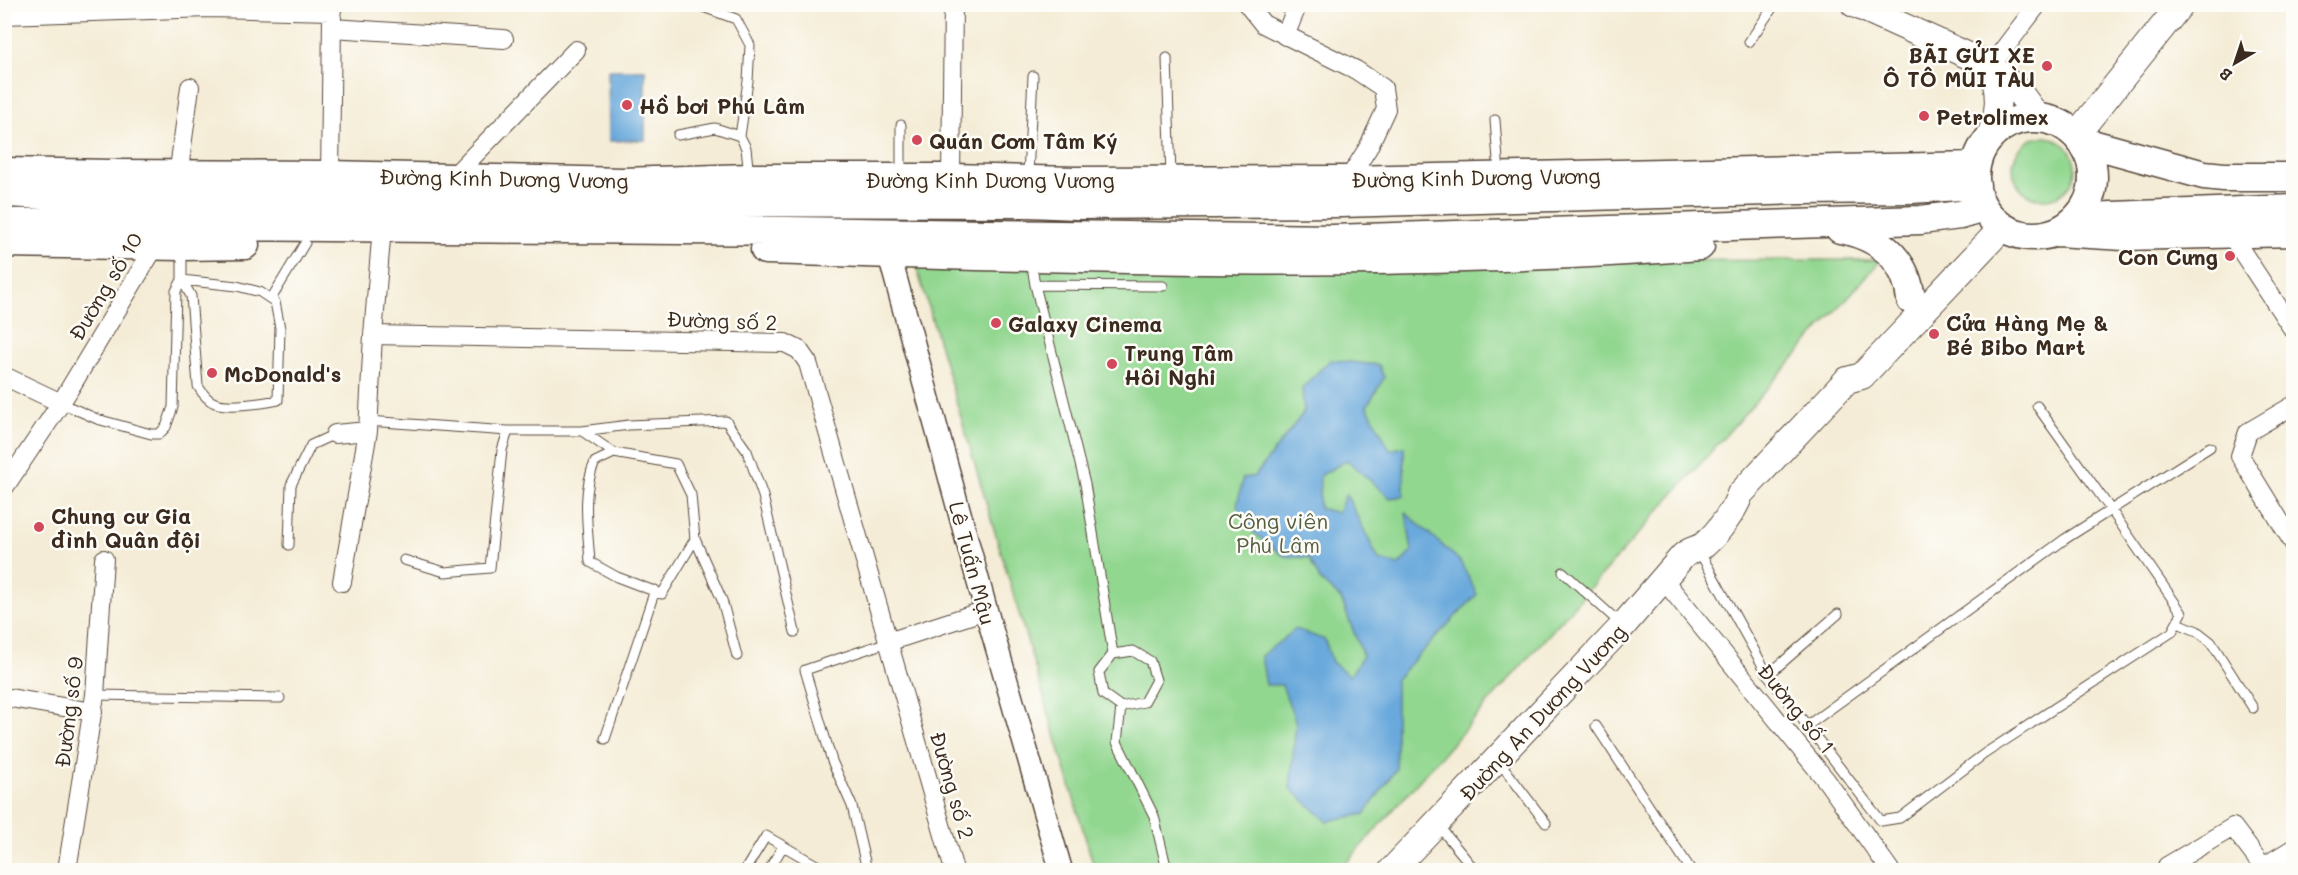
<svg xmlns="http://www.w3.org/2000/svg" width="2298" height="875" font-family="Mali,sans-serif">
<rect width="100%" height="100%" fill="#fdfcf7"/>
<filter id="ink" filterUnits="userSpaceOnUse"><feTurbulence type="fractalNoise" baseFrequency=".0167" numOctaves="2"/><feDisplacementMap in="SourceGraphic" scale="12" xChannelSelector="R" yChannelSelector="G"/><feConvolveMatrix kernelMatrix="1 2 1 2 8 2 1 2 1" color-interpolation-filters="sRGB"/></filter>
<filter id="wash" filterUnits="userSpaceOnUse"><feTurbulence type="fractalNoise" baseFrequency=".008" numOctaves="4" result="noise"/><feDisplacementMap in="SourceGraphic" scale="24" xChannelSelector="R" yChannelSelector="G"/><feGaussianBlur stdDeviation="1.35" result="paint"/><feColorMatrix in="noise" values="0 0 0 0 0 0 0 0 0 0 0 0 0 0 0 0 0 1.4 0 .05"/><feComposite in="paint" operator="in"/></filter>
<g filter="url(#wash)">
<rect width="100%" height="100%" fill="#f4ecd6"/>
<path fill="#92d790" stroke="#668057" stroke-width="1.5" d="M2013 168a31 31 0 1 1 62 0a31 31 0 1 1-62 0Z
M1881,260l-541,610h-245l-180,-608z"/>
<path fill="#69a9dc" stroke="#526a7d" stroke-width="1.5" d="M608,70h37v70l-36,1z
M1330,360l49,5 5,13 -17,28 23,44 14,-3v49l-14,2 -43,-38 -27,16 -1,32 19,5 8,-19 33,66 20,5 13,-14 -6,-38 54,48 17,33 -81,85v90l-31,45 -38,7 -37,-33 6,-65 -14,-38h-16l-5,-29 35,-27 29,11 7,22 18,14 13,-20 -22,-57 -21,-19 -11,-22 -25,-2 -30,-23 -17,-27 6,-28 12,-2 49,-64 -2,-24z"/>
</g>
<g filter="url(#ink)">
<g fill="none" stroke-linecap="round" stroke-linejoin="round">
<g stroke="#57473a" stroke-width="11">
<path id="service" d="M703,7l33,12 14,26 -2,36 -8,55
M1749,42l26,-38
M1167,58l4,119
M1495,120l4,54
M901,125v51
M678,135l37,-7 25,8 6,12 3,28
M1028,175l5,-99
M1031,260l4,25 50,199 28,170 -14,18 4,22 18,13 23,-5 12,-22 -6,-19 -17,-10 -20,3
M182,280l55,6 23,6 15,10 5,26 -2,72c-14,3 -50,8 -63,3 -8,-3 -13,-10 -17,-17l-7,-90z
M1035,285l128,1
M271,299l34,-56
M61,403l36,16 54,15h8l7,-7 7,-20 3,-116 6,-11v-32
M368,421l140,10
M582,431l32,22 62,11 15,31 4,44 27,61 15,56
M614,453l-19,9c-14,31 -7,67 -5,100l27,15 45,17 33,-55
M289,545l2,-60 20,-40 24,-11
M404,560l41,12 45,-4 12,-118 6,-19h74l47,-6 97,-4 21,30 16,45 32,136
M1704,560l64,115 113,146 19,-3 84,-64 188,-122 10,-19 -71,-103 -74,-104
M1563,572l58,52
M2178,623l19,8 14,11 42,66
M1768,675l70,-61
M95,695l185,3
M1121,707l-4,35 37,74 13,54
M1808,725l257,-186 145,-92
M1596,726l95,144
M605,739l50,-149
M1498,760l48,63
M1437,824l38,46
M745,870l21,-34 59,34
M769,870l14,-24
M867,870l-15,-64 -20,-45 -27,-91 83,-28"/>
</g>
<g stroke="#57473a" stroke-width="20">
<path id="minor" d="M1247,4l16,20 93,46 27,18 3,21 -18,39 -20,32
M4,15l205,-7 123,3
M332,28l172,11
M1285,36l13,-32
M1991,66l47,-62
M330,175l2,-157
M951,178l2,-174
M452,181v-3l124,-128
M177,184l13,-97
M2231,235l63,96
M373,335l412,8 14,7 9,13 146,507
M4,376l57,27
M2294,405l-46,27 -8,24 54,88
M335,434l33,-3
M4,488l57,-85 99,-165
M1663,579l163,201 64,90
M342,582l26,-151 5,-96 9,-108
M888,642l98,-32
M4,697l89,15
M67,870l28,-175 9,-136
M2170,870l-3,-4 66,-39 30,40 31,-19"/>
</g>
<g stroke="#57473a" stroke-width="25">
<path id="tertiary" d="M889,254l97,356 75,260"/>
</g>
<g stroke="#57473a" stroke-width="28">
<path id="secondary" d="M1854,4l137,62 28,26 19,26
M2076,135l105,-131
M1988,140c12,-25 13,-48 3,-74
M1392,870l227,-240 64,-74c7,-7 14,-6 21,-11 13,-11 31,-35 36,-51l107,-114 15,-4 141,-149"/>
</g>
<g stroke="#57473a" stroke-width="31">
<path id="primary" d="M1975 177a59 59 0 1 1 118 0a59 59 0 1 1-118 0Z
M2081,141l123,34 20,2h70
M4,172l107,2 219,1 292,7 128,-4h201l126,3 271,-1 628,-14
M4,193l187,8 838,2 48,2 264,-2 460,-13 110,-1 65,-4
M2087,217l207,-8
M4,223l129,-1 83,4 570,5 547,8 588,-19 39,-5 24,-7
M1840,229c39,7 67,30 71,71
M2057,232l67,4 170,-4
M4,243l178,3 63,-1
M765,250c311,9 625,20 935,-4"/>
</g>
<use href="#service" stroke="#fff" stroke-width="9"/>
<use href="#minor" stroke="#fff" stroke-width="18"/>
<use href="#tertiary" stroke="#fff" stroke-width="22"/>
<use href="#secondary" stroke="#fff" stroke-width="26"/>
<use href="#primary" stroke="#fff" stroke-width="28"/>
</g>
</g>
<g fill="#d1495b" stroke="#fdfcf7" stroke-width="2">
<circle cx="2047" cy="66" r="6"/>
<circle cx="627" cy="105" r="6"/>
<circle cx="1924" cy="116" r="6"/>
<circle cx="917" cy="140" r="6"/>
<circle cx="2230" cy="256" r="6"/>
<circle cx="996" cy="323" r="6"/>
<circle cx="1934" cy="334" r="6"/>
<circle cx="1112" cy="364" r="6"/>
<circle cx="212" cy="373" r="6"/>
<circle cx="39" cy="527" r="6"/>
</g>
<g text-anchor="middle" dominant-baseline="central" stroke-width="5" stroke-linejoin="round" paint-order="stroke">
<g font-size="21" font-weight="bold" fill="#3b2a1e" stroke="#fdfcf7" text-anchor="start">
<text x="2035" y="54" text-anchor="end">BÃI GỬI XE<tspan x="2035" dy="24">Ô TÔ MŨI TÀU</tspan></text>
<text x="639" y="105">Hồ bơi Phú Lâm</text>
<text x="1936" y="116">Petrolimex</text>
<text x="929" y="140">Quán Cơm Tâm Ký</text>
<text x="2218" y="256" text-anchor="end">Con Cưng</text>
<text x="1946" y="322">Cửa Hàng Mẹ &amp;<tspan x="1946" dy="24">Bé Bibo Mart</tspan></text>
<text x="1008" y="323">Galaxy Cinema</text>
<text x="1124" y="352">Trung Tâm<tspan x="1124" dy="24">Hôi Nghi</tspan></text>
<text x="224" y="373">McDonald's</text>
<text x="51" y="515">Chung cư Gia<tspan x="51" dy="24">đình Quân đội</tspan></text>
</g>
<g font-size="21" fill="#3b2a1e" stroke="#fdfcf7">
<text transform="translate(1476 177) rotate(-1)">Đường Kinh Dương Vương</text>
<text transform="translate(504 178) rotate(1)">Đường Kinh Dương Vương</text>
<text x="990" y="179">Đường Kinh Dương Vương</text>
<text transform="translate(105 286) rotate(-59)">Đường số 10</text>
<text transform="translate(722 320) rotate(2)">Đường số 2</text>
<text transform="translate(973 563) rotate(75)">Lê Tuấn Mậu</text>
<text transform="translate(1797 708) rotate(51)">Đường số 1</text>
<text transform="translate(68 712) rotate(-83)">Đường số 9</text>
<text transform="translate(1542 712) rotate(-47)">Đường An Dương Vương</text>
<text transform="translate(953 785) rotate(74)">Đường số 2</text>
</g>
<g font-size="21" fill="#555e40" stroke="#fdfcf7">
<text x="1278" y="520">Công viên<tspan x="1278" dy="24">Phú Lâm</tspan></text>
</g>
</g>
<rect width="2298" height="875" fill="none" stroke="#fdfcf7" stroke-width="24"/>
<g transform="translate(2235 63) rotate(219)" stroke="#fdfcf7" stroke-width="4.5" paint-order="stroke">
<path d="M0-4.5L10 22L0 15L-10 22Z" fill="#3b2a1e"/>
<text y="-9" font-size="16" font-weight="bold" text-anchor="middle" fill="#3b2a1e">B</text>
</g>
</svg>
